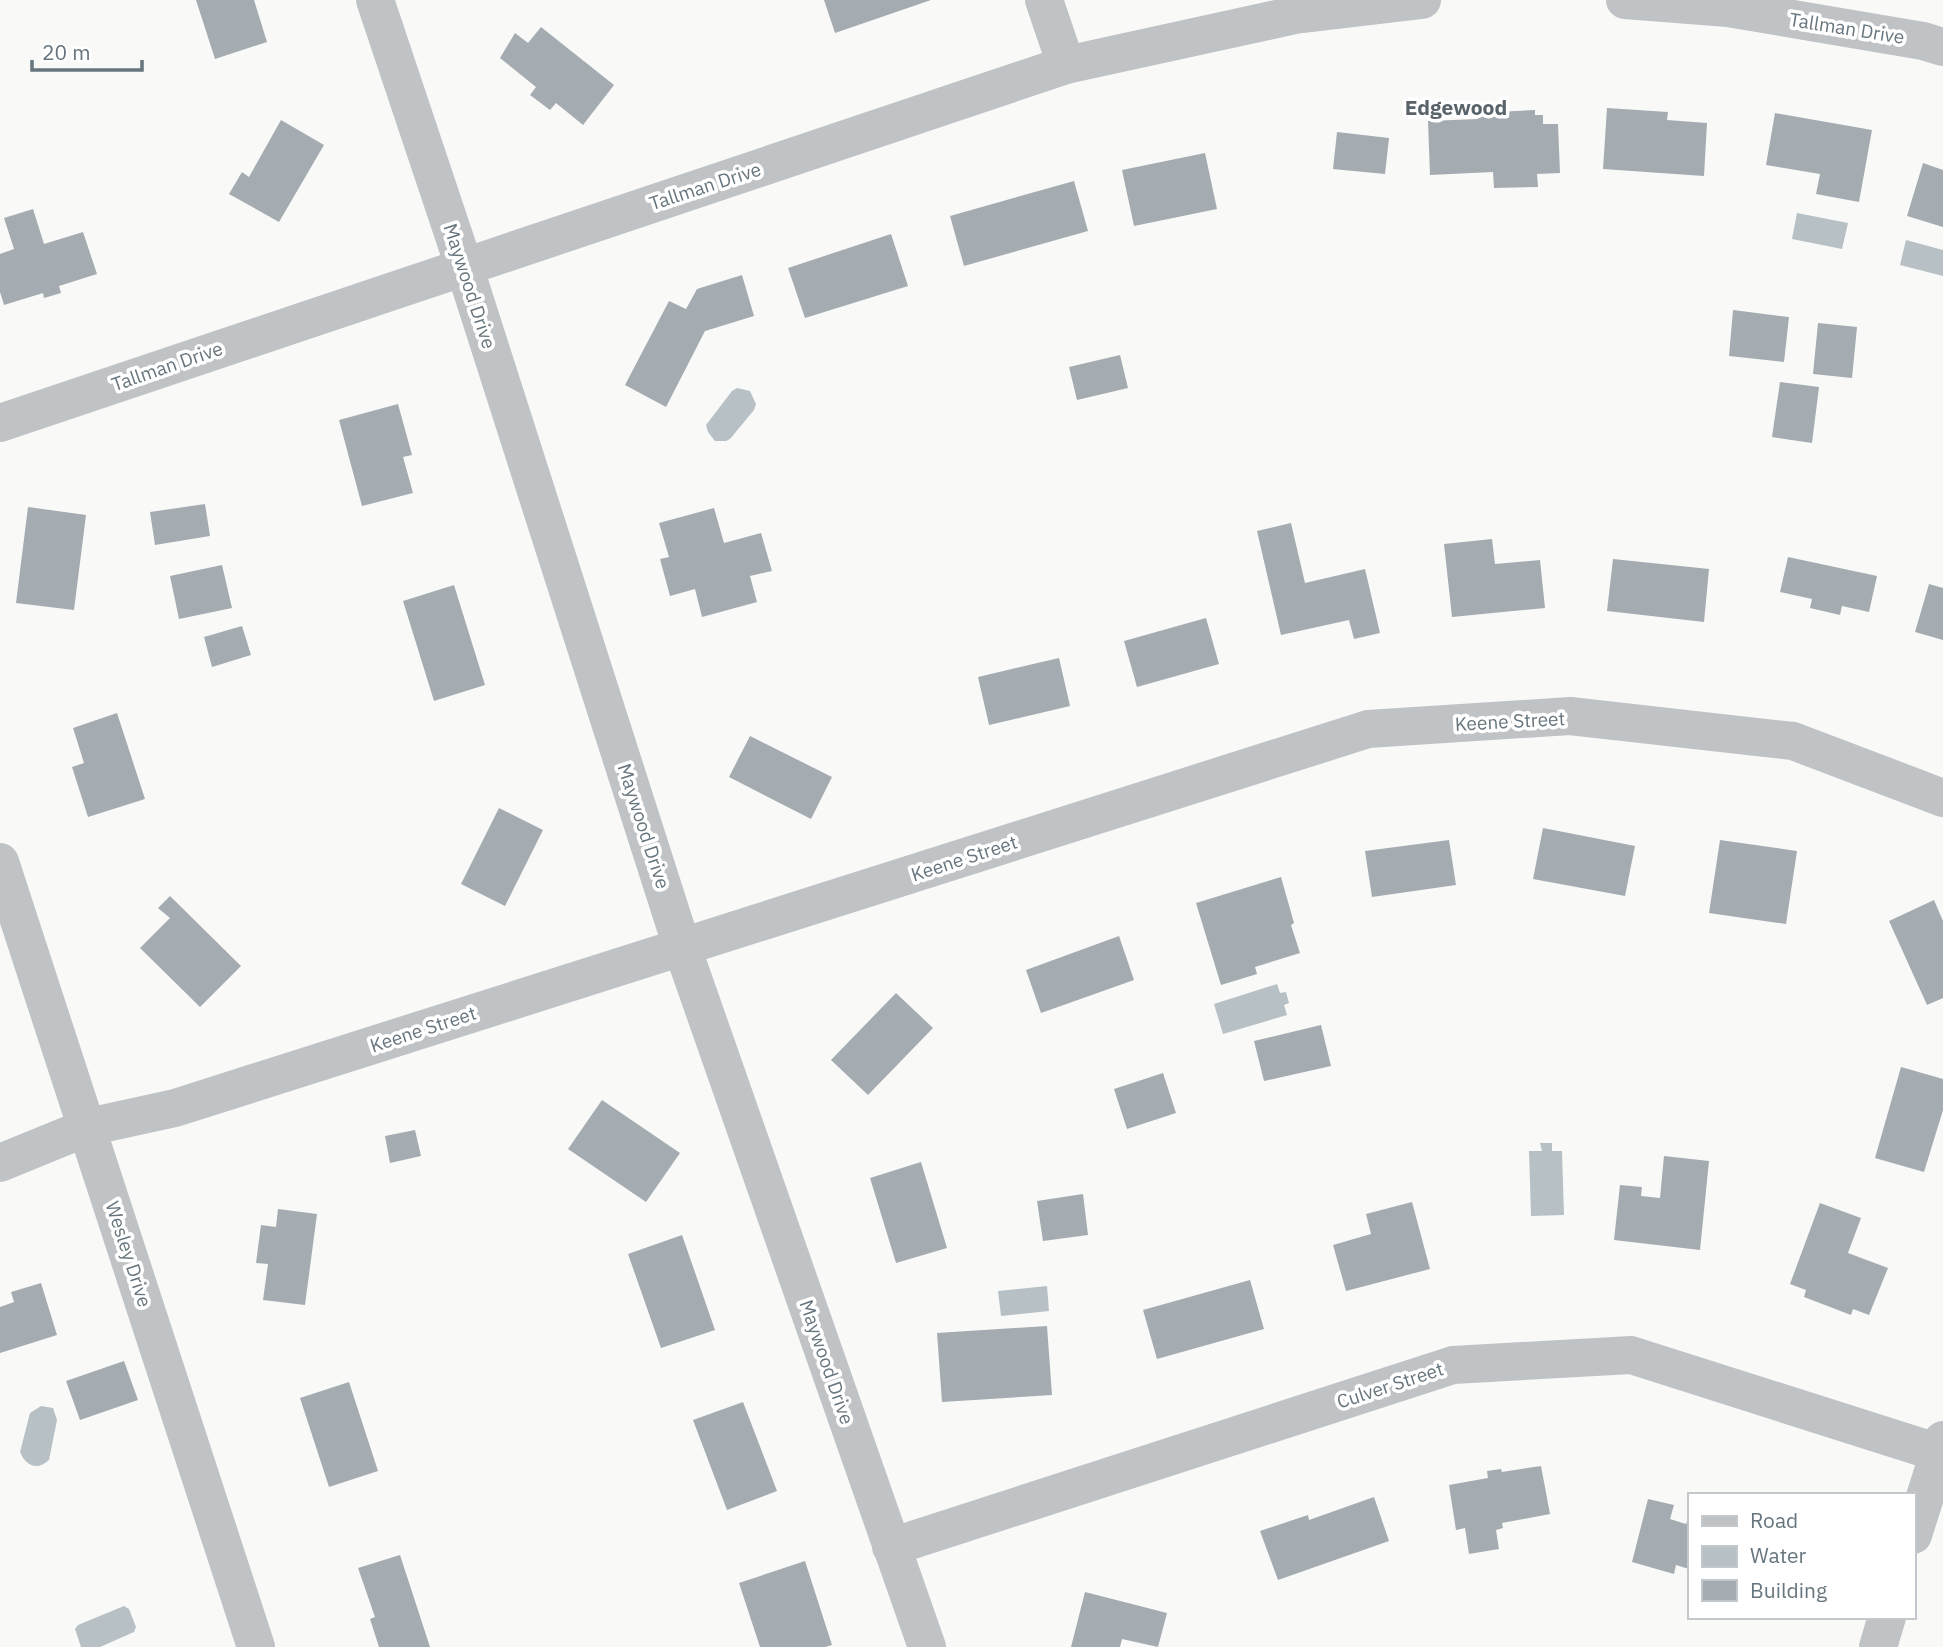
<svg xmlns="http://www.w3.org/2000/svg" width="1943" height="1647" font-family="'IBM Plex Sans',sans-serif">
<rect width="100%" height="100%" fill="#f9f9f7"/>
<path fill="#b7c1c5" d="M1797,213l51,10 -6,26 -50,-10z
M1906,240l37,10v26l-43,-11z
M737,388l13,3 6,13 -2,6 -24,29 -4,2h-11l-7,-9 -2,-7 26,-34z
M1277,984l3,9 6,-1 3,11 -5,2 3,10 -64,19 -9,-30z
M1540,1143h12v8h10l2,64 -33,1 -2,-65h13z
M1047,1286l2,25 -48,5 -3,-25z
M41,1406l12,2 4,12 -8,40c-12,11 -23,6 -29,-8l10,-39z
M124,1606l5,3 7,18 -2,5 -34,15h-19l-6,-18 3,-4z"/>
<path fill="#a4acb1" d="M196,0h58l13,42 -52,17z
M824,0h107l-96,33z
M541,27l73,58 -31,40 -27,-22 -6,7 -20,-15 6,-8 -36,-29 15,-25 13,10z
M1607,108l61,4 -1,8 40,3 -3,53 -101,-7z
M1535,110v5h8v9h15l2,49 -23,1 1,13 -44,1 -1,-16 -63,3 -2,-54 50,-2 -2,-6z
M1775,113l97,17 -13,72 -43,-8 4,-20 -54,-9z
M281,120l43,25 -45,77 -50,-28 13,-22 7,5z
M1337,132l52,6 -4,36 -52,-5z
M1205,153l12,56 -83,17 -12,-56z
M1923,163l20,7v57l-36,-11z
M1074,181l14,50 -124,35 -14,-50z
M33,209l11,35 39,-12 14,42 -38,12 2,7 -17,5 -1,-5 -39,12 -4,-13v-38l14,-5 -10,-31z
M891,234l17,52 -103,32 -17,-50z
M742,275l12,41 -49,15 -39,76 -41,-22 44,-84 17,8 11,-20z
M1733,310l56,7 -5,45 -55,-6z
M1818,323l39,4 -5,51 -39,-4z
M1120,355l8,33 -51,12 -8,-33z
M1780,382l39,5 -7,56 -40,-6z
M398,404l14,51 -9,2 10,36 -51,13 -23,-86z
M205,504l5,32 -55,9 -5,-33z
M28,507l58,8 -12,95 -58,-7z
M714,508l10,35 37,-10 11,38 -22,5 7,26 -55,15 -7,-28 -25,7 -10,-37 9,-2 -10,-34z
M1291,523l14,60 60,-14 15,64 -26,6 -5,-19 -68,15 -24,-104z
M1492,539l3,25 45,-4 5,48 -93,9 -8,-73z
M1788,557l89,19 -8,36 -27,-6 -2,9 -30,-7 2,-9 -32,-7z
M1613,559l96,10 -5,53 -97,-11z
M222,565l10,43 -53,11 -9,-43z
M1929,584l14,4v52l-28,-8z
M454,585l31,100 -51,16 -31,-100z
M1206,618l13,46 -82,23 -13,-46z
M242,626l9,29 -39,12 -8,-30z
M1059,658l11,48 -81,19 -11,-48z
M117,713l28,86 -57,18 -16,-50 12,-4 -11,-35z
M750,736l82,41 -21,42 -82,-42z
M499,808l44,22 -38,76 -44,-22z
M1543,828l92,18 -10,50 -92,-17z
M1449,840l7,45 -84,12 -7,-46z
M1720,840l77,11 -11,73 -77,-11z
M1281,877l13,46 -3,2 9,28 -45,14 2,7 -36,11 -25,-82z
M170,896l71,70 -41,41 -60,-59 30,-30 -12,-10z
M1934,900l9,21v77l-16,7 -38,-84z
M1119,936l15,44 -93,33 -15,-43z
M896,993l37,35 -65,67 -37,-35z
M1321,1025l10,41 -67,15 -10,-40z
M1901,1067l42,12v31l-19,62 -49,-14z
M1163,1073l13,40 -49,16 -13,-40z
M602,1100l78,53 -34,49 -78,-53z
M415,1130l6,26 -31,7 -5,-27z
M1664,1156l45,5 -9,89 -86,-10 6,-55 22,2 -1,9 19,2z
M921,1162l26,86 -51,15 -26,-85z
M1083,1194l5,41 -45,6 -6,-40z
M1412,1202l18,67 -84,22 -13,-46 38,-11 -5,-20z
M1820,1203l41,15 -13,35 40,15 -19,47 -16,-6 -2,6 -47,-18 2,-7 -16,-6z
M278,1209l39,5 -12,91 -42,-5 5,-36 -12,-1 5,-38 15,2z
M682,1235l33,95 -54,18 -33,-94z
M1250,1280l14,49 -107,30 -14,-49z
M41,1283l16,52 -57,18v-46l14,-5 -3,-10z
M1047,1326l5,69 -110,7 -5,-69z
M124,1361l14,39 -58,20 -14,-39z
M349,1382l29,89 -49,16 -29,-89z
M743,1402l34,89 -50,19 -34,-90z
M1541,1466l9,48 -48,9 1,5 -7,2 3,19 -30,5 -4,-26 -9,2 -7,-45 39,-7 -1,-7 14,-2 1,3z
M1374,1497l15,44 -111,39 -18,-49 48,-16 1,5z
M1648,1499l26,6 -4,14 16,5 3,-9v54l-13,-4 -2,9 -42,-12z
M400,1555l30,92h-51l-9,-28 5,-2 -17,-49z
M805,1561l27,84 -7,2h-65l-21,-64z
M1085,1592l82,21 -9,34 -36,-8 -2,8h-49z"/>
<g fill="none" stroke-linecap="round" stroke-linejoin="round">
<path stroke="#bfc3c6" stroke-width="38" d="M375,0l89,266 218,681 245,700
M1044,0l22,65
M1625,0l103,8 195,33 20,6
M0,423l1066,-358 229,-50 127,-15
M0,862l256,785
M0,1163l88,-36 87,-19 1193,-379 202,-13 223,25 150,57
M1913,1535l30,-95
M891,1547l562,-182 178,-10 308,98
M1878,1647l9,-30"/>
</g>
<g text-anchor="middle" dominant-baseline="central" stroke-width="7" stroke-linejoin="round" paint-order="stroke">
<g font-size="19" fill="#67757e" stroke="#fff">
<text transform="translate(1847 28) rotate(9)">Tallman Drive</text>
<text transform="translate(705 186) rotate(-18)">Tallman Drive</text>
<text transform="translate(470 286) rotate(72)">Maywood Drive</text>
<text transform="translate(167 366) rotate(-19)">Tallman Drive</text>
<text transform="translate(1510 721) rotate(-3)">Keene Street</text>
<text transform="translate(644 826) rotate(72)">Maywood Drive</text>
<text transform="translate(964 858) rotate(-18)">Keene Street</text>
<text transform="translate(423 1029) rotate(-18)">Keene Street</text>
<text transform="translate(129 1254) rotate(72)">Wesley Drive</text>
<text transform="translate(827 1362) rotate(71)">Maywood Drive</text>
<text transform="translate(1390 1385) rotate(-18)">Culver Street</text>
</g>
<g font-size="21" font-weight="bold" fill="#59636a" stroke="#fff">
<text x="1456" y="107">Edgewood</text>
</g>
</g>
<rect x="1688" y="1493" width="228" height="126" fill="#ffffff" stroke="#c2c8cb" stroke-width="2"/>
<rect x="1702" y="1516" width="35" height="10" fill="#bfc3c6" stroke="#c2c8cb" stroke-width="2"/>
<text x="1750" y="1528" font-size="21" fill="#67757e">Road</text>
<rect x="1702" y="1546" width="35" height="21" fill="#b7c1c5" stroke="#c2c8cb" stroke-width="2"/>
<text x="1750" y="1563" font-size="21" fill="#67757e">Water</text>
<rect x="1702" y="1580" width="35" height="21" fill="#a4acb1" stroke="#c2c8cb" stroke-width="2"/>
<text x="1750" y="1598" font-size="21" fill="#67757e">Building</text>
<path d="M32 60v10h110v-10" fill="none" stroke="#67757e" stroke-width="3.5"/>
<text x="42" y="60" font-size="21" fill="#67757e" stroke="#ffffff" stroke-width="5" paint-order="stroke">20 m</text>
</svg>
